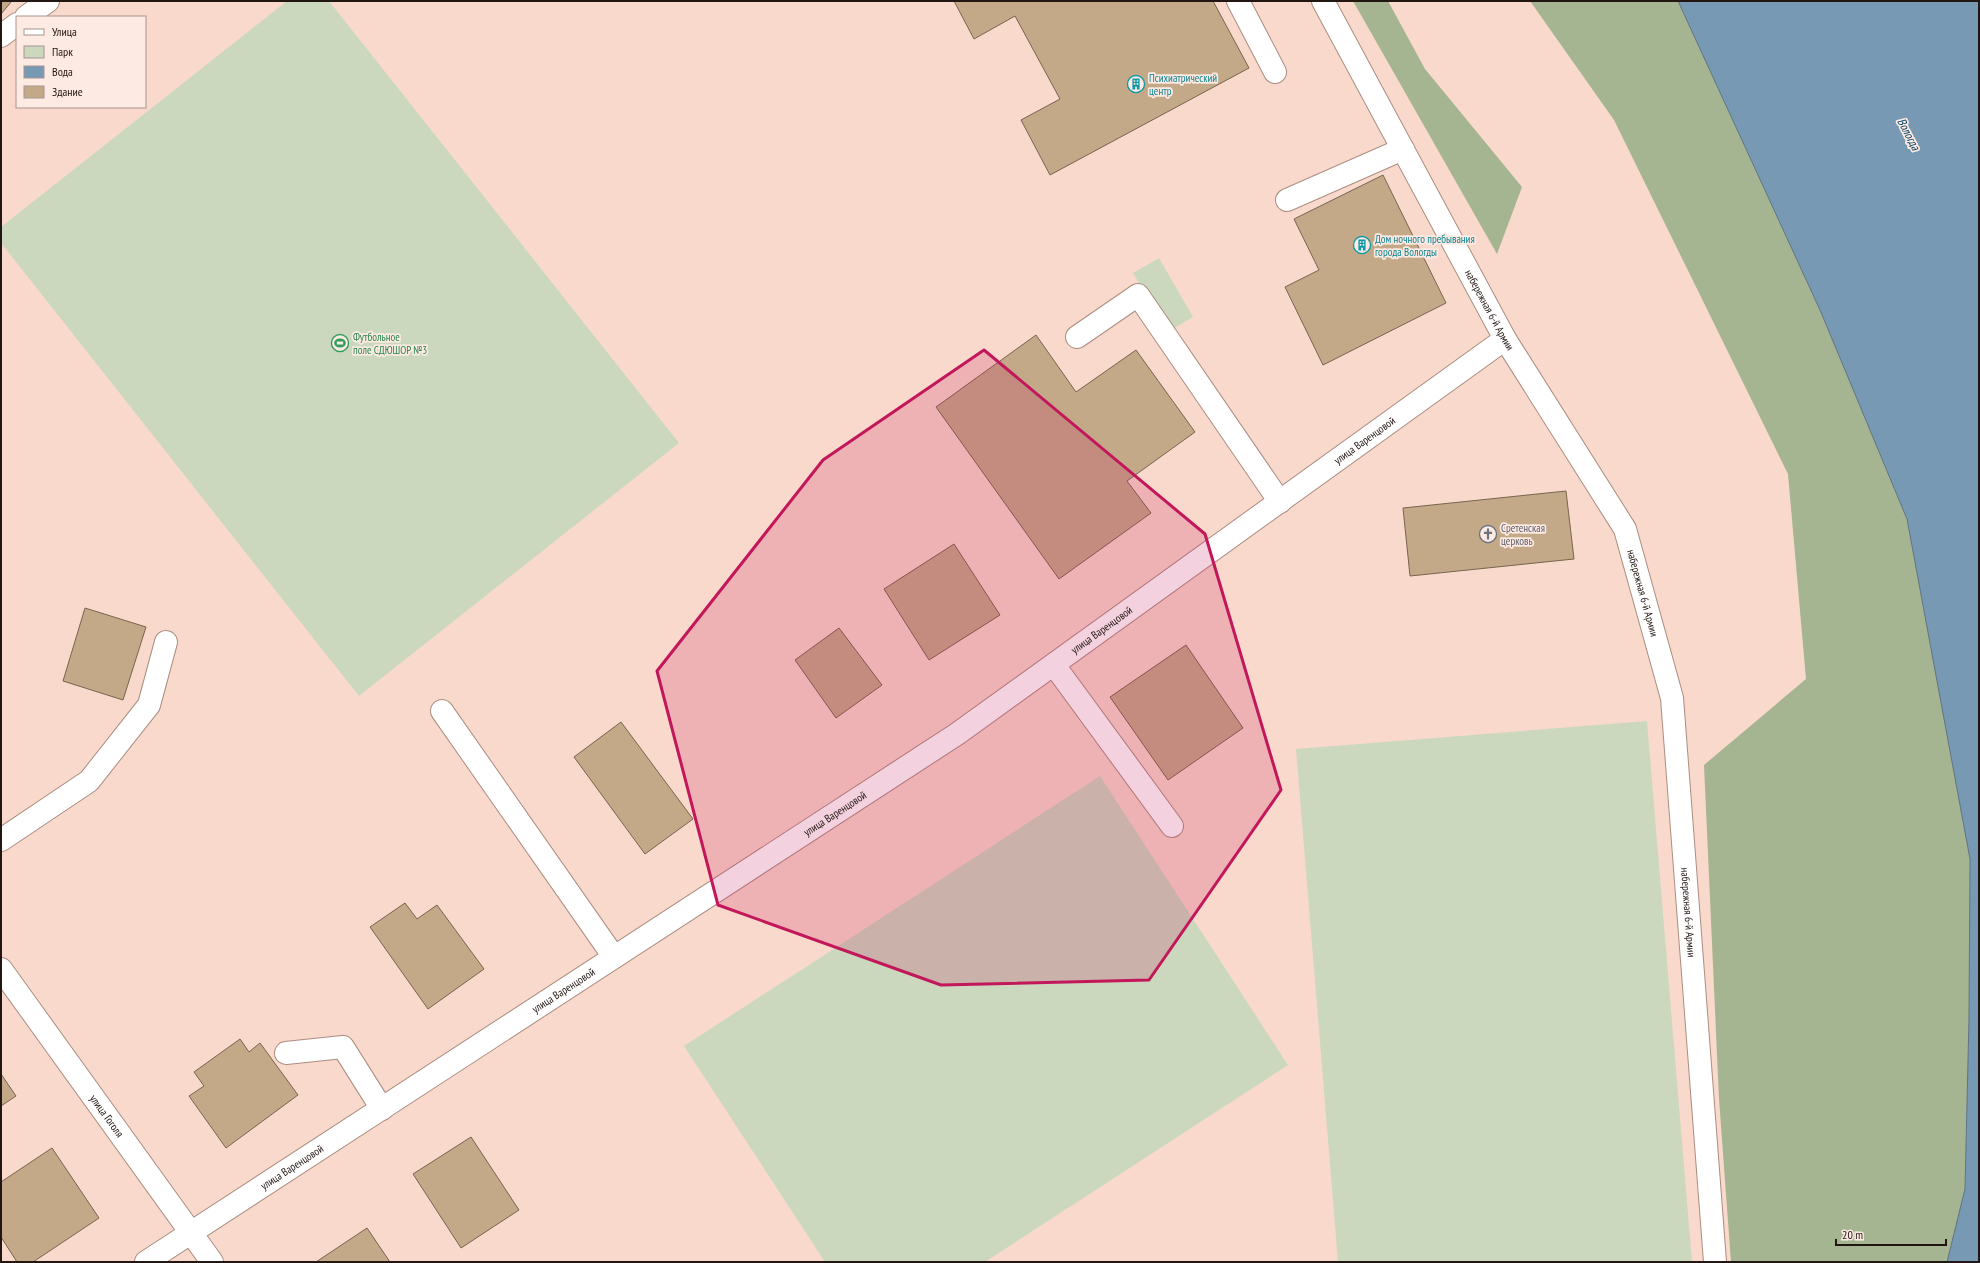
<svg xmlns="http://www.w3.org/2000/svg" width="1980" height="1263" font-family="'PT Sans Narrow',sans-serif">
<rect width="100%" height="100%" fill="#f9d9cc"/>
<path fill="#ccd8be" d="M287,1h42l350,442 -320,253 -358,-453v-16z
M1159,258l34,59 -25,15 -35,-59z
M1647,721l45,541h-354l-42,-513z
M1100,776l188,289 -303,197h-160l-141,-216z"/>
<path fill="#a5b591" d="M1353,1h35l37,68 97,118 -25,67z
M1530,1h148l142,309 87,209 63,340 -1,159 -4,171 -18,73h-216l-12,-163 -15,-334 102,-86 -18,-205 -174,-354z"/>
<path fill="#7799b3" stroke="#5e7283" d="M1678,1h301v1261h-32l18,-73 4,-171 1,-159 -63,-340 -87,-209z"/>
<path fill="#c4a989" stroke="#77644f" d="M1,1h11l-11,13z
M954,1h259l36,67 -199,107 -29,-55 39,-21 -45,-83 -41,23z
M1383,175l63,128 -123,62 -38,-78 34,-17 -25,-51z
M1036,335l40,57 60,-42 59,82 -68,49 24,32 -92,66 -123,-172z
M1566,491l8,68 -164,17 -7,-68z
M954,544l46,71 -71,45 -45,-71z
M85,608l61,19 -23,73 -60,-19z
M839,628l43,57 -46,33 -41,-58z
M1186,645l57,83 -75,52 -58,-83z
M621,722l72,97 -48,35 -71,-97z
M405,903l12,16 20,-14 47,64 -56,40 -58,-82z
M240,1039l9,13 11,-9 38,52 -72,53 -37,-52 15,-10 -10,-14z
M1,1074l15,22 -15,10z
M471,1137l48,73 -58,38 -48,-74z
M52,1148l47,70 -66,44h-16l-16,-25v-55z
M367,1228l23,34h-74z"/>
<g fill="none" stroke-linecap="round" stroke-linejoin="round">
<g stroke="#ab8d81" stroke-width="24">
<path id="service" d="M1238,1l37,71
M26,17l22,-16
M1,36l16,-12
M1287,200l116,-51
M1077,337l61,-42 142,207
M1054,665l118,161
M442,711l172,246
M1,840l88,-59 60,-76 17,-63
M286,1053l57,-6 39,62"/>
</g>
<g stroke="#ab8d81" stroke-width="24">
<g id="minor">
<path id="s1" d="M1323,1l182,338 120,190 47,169 43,564"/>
<path id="s2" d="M1,969l211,293"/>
<path id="s3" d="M146,1262l811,-528 548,-395"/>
</g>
</g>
<use href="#service" stroke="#fff" stroke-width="22"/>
<use href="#minor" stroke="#fff" stroke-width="22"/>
</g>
<path fill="#c2185b" fill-opacity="0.2" stroke="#c2185b" stroke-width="3" stroke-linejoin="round" d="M984,350l221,184 76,256 -132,190 -208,5 -223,-80 -61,-234 166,-211z"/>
<defs>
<g id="building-ring" transform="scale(0.9)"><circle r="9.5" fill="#fdeae2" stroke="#0f9aa8" stroke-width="1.5"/><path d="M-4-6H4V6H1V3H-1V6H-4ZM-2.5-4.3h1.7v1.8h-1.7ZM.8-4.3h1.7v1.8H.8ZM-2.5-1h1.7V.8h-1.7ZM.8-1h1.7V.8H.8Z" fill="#0f9aa8"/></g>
<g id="stadium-ring" transform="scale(0.9)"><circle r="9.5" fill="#fdeae2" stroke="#2e9e5b" stroke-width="1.5"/><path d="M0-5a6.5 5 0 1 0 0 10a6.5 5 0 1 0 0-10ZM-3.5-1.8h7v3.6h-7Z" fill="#2e9e5b"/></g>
<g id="church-ring" transform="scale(0.9)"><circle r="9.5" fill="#fdeae2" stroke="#6b7280" stroke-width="1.5"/><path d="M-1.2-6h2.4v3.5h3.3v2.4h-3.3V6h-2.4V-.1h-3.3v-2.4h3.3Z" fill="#6b7280"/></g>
</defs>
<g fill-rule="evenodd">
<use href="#building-ring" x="1136" y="84"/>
<use href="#building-ring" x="1362" y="245"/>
<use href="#stadium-ring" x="340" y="343"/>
<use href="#church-ring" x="1488" y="534"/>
</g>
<g text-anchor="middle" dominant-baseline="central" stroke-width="3.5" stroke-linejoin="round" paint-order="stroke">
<g font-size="11" fill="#0d838f" stroke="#fdeae2" text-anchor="start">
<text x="1149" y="78">Психиатрический<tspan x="1149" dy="13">центр</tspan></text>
<text x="1375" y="239">Дом ночного пребывания<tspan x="1375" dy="13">города Вологды</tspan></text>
</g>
<g font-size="11" fill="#221612" stroke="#fdeae2">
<text stroke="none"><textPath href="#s1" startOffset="351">набережная 6-й Армии</textPath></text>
<text stroke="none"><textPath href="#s3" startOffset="1470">улица Варенцовой</textPath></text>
<text stroke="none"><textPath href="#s1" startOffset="675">набережная 6-й Армии</textPath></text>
<text stroke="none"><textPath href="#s3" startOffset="1146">улица Варенцовой</textPath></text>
<text stroke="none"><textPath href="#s3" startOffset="822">улица Варенцовой</textPath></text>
<text stroke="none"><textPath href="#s1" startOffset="999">набережная 6-й Армии</textPath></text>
<text stroke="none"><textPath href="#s3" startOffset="498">улица Варенцовой</textPath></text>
<text stroke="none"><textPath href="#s2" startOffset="181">улица Гоголя</textPath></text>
<text stroke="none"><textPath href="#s3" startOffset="174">улица Варенцовой</textPath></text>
</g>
<g font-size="11" fill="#27864d" stroke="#fdeae2" text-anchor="start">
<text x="353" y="337">Футбольное<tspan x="353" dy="13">поле СДЮШОР №3</tspan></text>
</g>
<g font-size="11" fill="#5b616d" stroke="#fdeae2" text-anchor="start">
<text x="1501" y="528">Сретенская<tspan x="1501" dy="13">церковь</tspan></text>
</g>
<g font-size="12" font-style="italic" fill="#004064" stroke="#fdeae2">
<text transform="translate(1909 134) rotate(62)">Вологда</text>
</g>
</g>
<rect width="1980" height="1263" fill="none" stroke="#221612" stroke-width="4"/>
<rect x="16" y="16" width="130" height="92" fill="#fdeae2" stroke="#a5958f"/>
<rect x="24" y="29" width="20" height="6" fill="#ffffff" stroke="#a5958f"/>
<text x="52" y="36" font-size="12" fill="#221612">Улица</text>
<rect x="24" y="46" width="20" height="12" fill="#ccd8be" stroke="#a5958f"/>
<text x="52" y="56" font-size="12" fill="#221612">Парк</text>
<rect x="24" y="66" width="20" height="12" fill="#7799b3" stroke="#a5958f"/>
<text x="52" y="76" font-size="12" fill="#221612">Вода</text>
<rect x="24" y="86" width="20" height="12" fill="#c4a989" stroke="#a5958f"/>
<text x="52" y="96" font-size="12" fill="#221612">Здание</text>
<path d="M1836 1239v6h110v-6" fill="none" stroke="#221612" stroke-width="2"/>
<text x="1842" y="1239" font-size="12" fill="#221612" stroke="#fdeae2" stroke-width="3" paint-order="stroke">20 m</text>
</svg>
